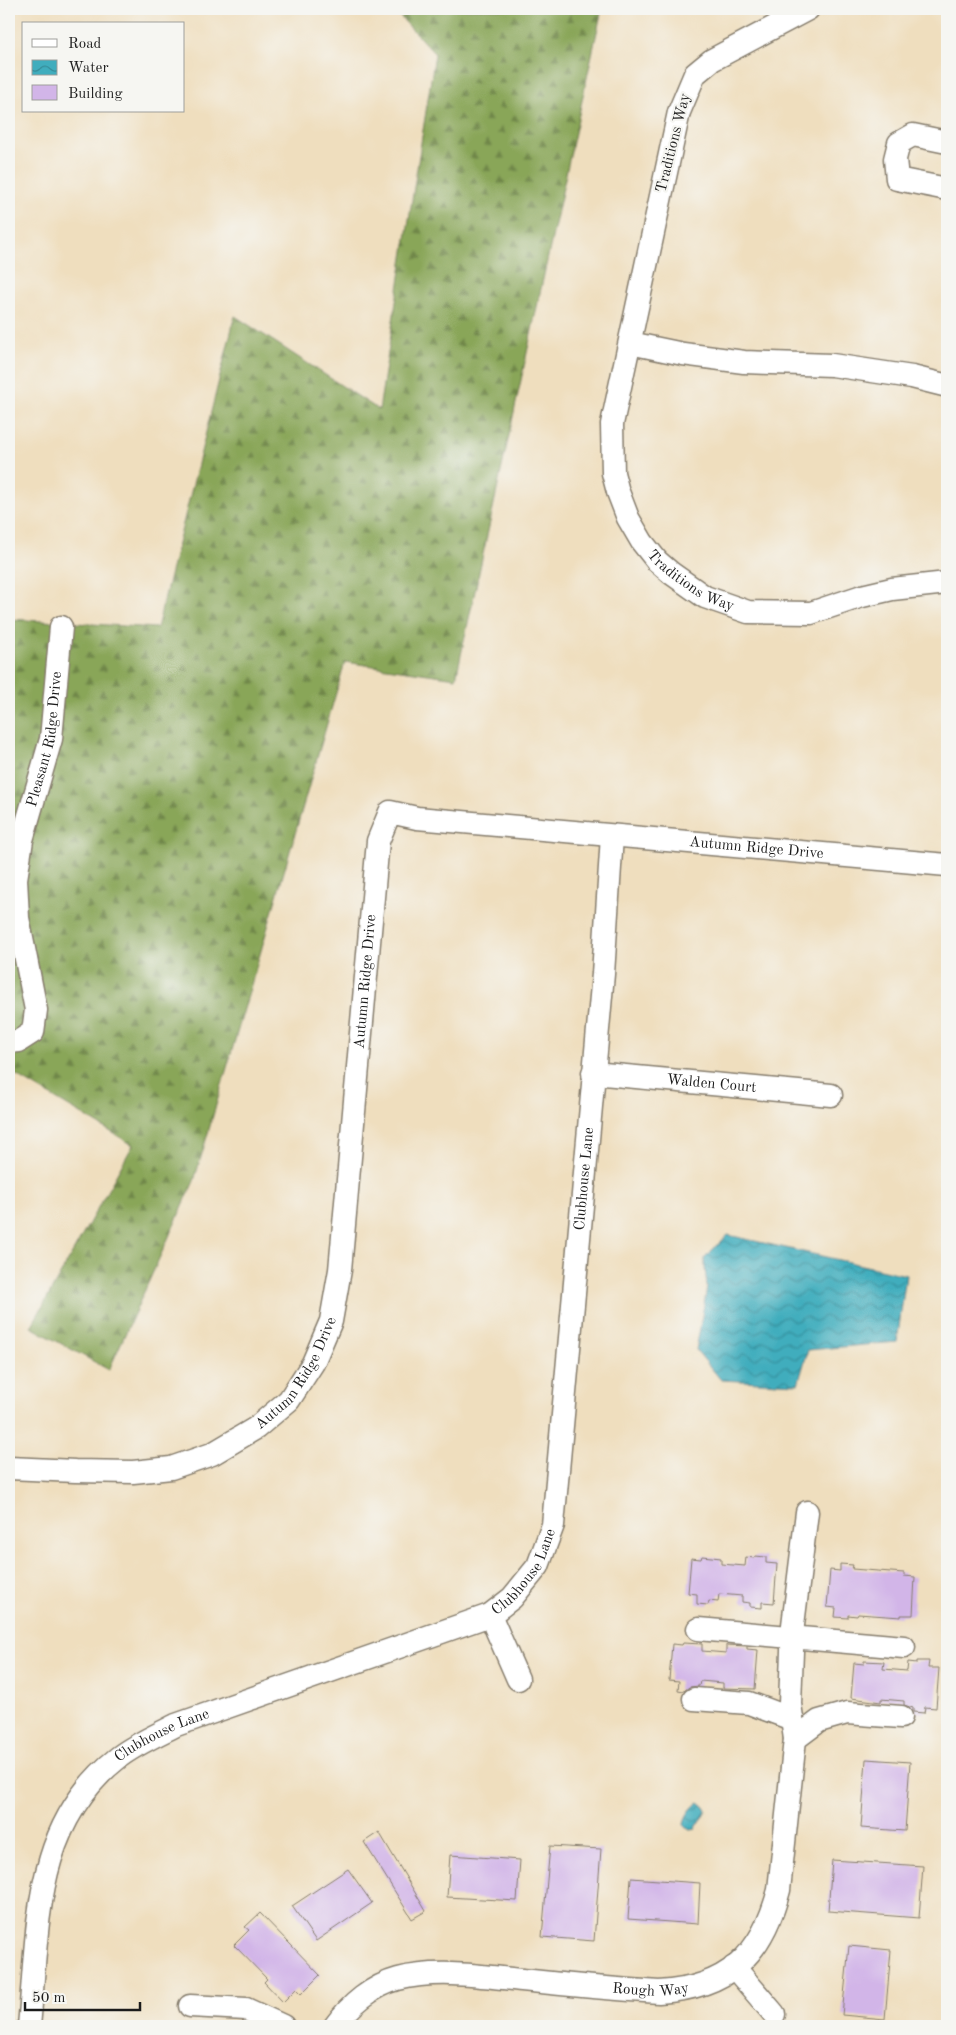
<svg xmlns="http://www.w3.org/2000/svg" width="956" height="2035" font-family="'Old Standard TT',serif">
<defs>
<pattern id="forest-firs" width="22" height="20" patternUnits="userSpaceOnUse" patternTransform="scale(1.25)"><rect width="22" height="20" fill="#89a659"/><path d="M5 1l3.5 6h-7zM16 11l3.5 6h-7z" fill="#6f8649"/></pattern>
<pattern id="water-waves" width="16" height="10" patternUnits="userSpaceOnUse" patternTransform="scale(1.25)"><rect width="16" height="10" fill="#40adbd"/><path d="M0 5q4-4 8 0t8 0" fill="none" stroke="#358c99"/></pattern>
</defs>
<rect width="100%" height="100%" fill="#f6f6f2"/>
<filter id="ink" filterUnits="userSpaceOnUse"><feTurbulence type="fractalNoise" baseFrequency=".02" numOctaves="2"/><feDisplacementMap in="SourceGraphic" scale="10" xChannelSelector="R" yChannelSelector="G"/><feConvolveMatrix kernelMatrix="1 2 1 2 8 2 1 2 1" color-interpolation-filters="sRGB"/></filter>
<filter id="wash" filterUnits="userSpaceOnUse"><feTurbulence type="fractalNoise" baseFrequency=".0096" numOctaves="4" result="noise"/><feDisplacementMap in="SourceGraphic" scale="20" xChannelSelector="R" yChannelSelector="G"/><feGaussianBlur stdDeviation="1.12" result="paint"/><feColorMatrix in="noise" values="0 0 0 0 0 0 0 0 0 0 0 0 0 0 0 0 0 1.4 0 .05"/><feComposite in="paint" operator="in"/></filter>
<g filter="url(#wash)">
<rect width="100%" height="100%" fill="#efdebe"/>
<path fill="url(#forest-firs)" stroke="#52613a" d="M393,9h209l-146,669 -111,-16 -151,519 -85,189 -78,-43 102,-182 -124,-74v-452l148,9 78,-312 144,94 56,-356z"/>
<path fill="url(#water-waves)" stroke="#2e646c" d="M728,1235l178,40 -9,67 -89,8 -10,34 -77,-4 -25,-30 11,-63 -3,-29z
M699,1802l5,4 2,4 -10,18 -5,1 -7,-4c0,-8 8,-19 15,-23z"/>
<g id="blocks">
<path fill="#d2b5e8" d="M702,1556l19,2v6l24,2 1,-9 8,1 1,-2 11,1v6l11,1 -3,39 -12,-1v6l-12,-1v-4l-8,-1v-6l-23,-2 -1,8 -9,-1 -1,4 -11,-1v-10l-9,-1 3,-35 10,1z
M840,1564l13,1 -1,4 52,4v3l11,1 -2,38h-12v2l-43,-3 -1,2 -9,-1v3l-13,-1 1,-9 -9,-1 3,-37 10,1z
M683,1643l19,1v7l24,2v-8l21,1v3l11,1 -3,39 -32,-1v-5l-23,-2 -1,5 -10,1 -5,4 -6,-1 1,-9 -10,-1 3,-36 10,1z
M864,1661l20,1 -1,7 24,2 1,-9 9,1v-2h12l-1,7h11l-3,40 -11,-1 -1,6 -11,-1v-4l-9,-3v-4l-23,-2v3l-30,-4 3,-35 10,1z
M866,1759l44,3 -5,69 -44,-3z
M379,1832l47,79 -14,8 -48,-77z
M550,1846l51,3 -7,92 -52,-4z
M450,1855l70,5 -3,41 -70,-4z
M832,1860l91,6 -4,52 -91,-7z
M348,1869l24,34 -56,38 -24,-35z
M631,1878l69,5 -2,41 -70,-5z
M260,1913l60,62 -19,19 -5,-5 -13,13 -19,-20 3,-3 -33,-34 15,-15 -4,-3z
M849,1946l42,4 -6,69 -43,-4z"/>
</g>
</g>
<g filter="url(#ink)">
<use href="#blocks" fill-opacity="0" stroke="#867d6d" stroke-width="1"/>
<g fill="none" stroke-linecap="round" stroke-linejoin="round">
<g stroke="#867d6d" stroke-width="25">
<g id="minor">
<path id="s1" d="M808,9l-96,51 -17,14 -16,38 -67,312 1,49 5,19 10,26 14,24 15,19 14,12 34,24 43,15 63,1 51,-17 30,-7 55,-6"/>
<path d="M947,142l-34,-7 -14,8 -4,16 2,20 50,10"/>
<path d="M630,343l53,11 61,8 88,3 80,12 32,8 3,-1"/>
<path id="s2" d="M9,1042l10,-1 14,-9 3,-22 -18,-92 -2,-39 6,-39 29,-101 10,-112"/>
<path id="s3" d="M593,1073l238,22"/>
<path id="s4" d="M9,1468l66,3 58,1 38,-4 41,-14 44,-26 33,-28 24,-37 18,-42 9,-51 38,-429 12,-29 27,6 530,47"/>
<path d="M490,1615l28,64"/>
<path d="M698,1629l206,18"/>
<path d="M694,1699l55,4 43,16"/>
<path d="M795,1739l24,-18 28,-8 54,4"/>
<path d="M734,1967l40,47"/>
<path d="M190,2006l56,3 37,17"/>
<path id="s5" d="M29,2026c10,-99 3,-201 90,-269 17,-13 38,-22 57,-32l314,-110 22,-17 26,-32 15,-41 50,-551 9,-138"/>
<path id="s6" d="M335,2026c15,-21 37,-40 63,-47 39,-10 84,-3 124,1 46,5 91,9 137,12 68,-4 103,-36 120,-102l16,-151 -5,-35 3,-79 14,-113"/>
</g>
</g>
<use href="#minor" stroke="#fff" stroke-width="22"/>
</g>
</g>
<g text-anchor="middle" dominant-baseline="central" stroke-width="4.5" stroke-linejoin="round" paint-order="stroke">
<g font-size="15" fill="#1c1c1c" stroke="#f6f6f2">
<text transform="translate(674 143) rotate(-76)">Traditions Way</text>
<text stroke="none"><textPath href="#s1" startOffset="679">Traditions Way</textPath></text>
<text stroke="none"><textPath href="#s2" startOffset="325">Pleasant Ridge Drive</textPath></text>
<text stroke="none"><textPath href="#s4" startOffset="1272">Autumn Ridge Drive</textPath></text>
<text stroke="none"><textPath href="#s4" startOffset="731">Autumn Ridge Drive</textPath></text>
<text stroke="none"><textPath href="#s3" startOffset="119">Walden Court</textPath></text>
<text stroke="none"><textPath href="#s5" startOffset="1152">Clubhouse Lane</textPath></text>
<text stroke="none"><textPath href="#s4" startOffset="326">Autumn Ridge Drive</textPath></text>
<text stroke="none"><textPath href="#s5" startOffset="748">Clubhouse Lane</textPath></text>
<text stroke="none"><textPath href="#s5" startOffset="342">Clubhouse Lane</textPath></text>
<text stroke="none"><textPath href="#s6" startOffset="334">Rough Way</textPath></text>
</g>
</g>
<rect width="956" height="2035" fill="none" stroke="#f6f6f2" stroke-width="30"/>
<rect x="22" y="22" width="162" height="90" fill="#f6f6f2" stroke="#9f9f9c"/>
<rect x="32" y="39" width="25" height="8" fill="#ffffff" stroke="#9f9f9c"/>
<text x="68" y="48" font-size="15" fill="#1c1c1c">Road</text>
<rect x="32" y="60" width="25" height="15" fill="url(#water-waves)" stroke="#9f9f9c"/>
<text x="68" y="72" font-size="15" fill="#1c1c1c">Water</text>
<rect x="32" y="85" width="25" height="15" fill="#d2b5e8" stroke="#9f9f9c"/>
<text x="68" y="98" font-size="15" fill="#1c1c1c">Building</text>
<path d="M25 2002v8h115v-8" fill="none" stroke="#1c1c1c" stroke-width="2.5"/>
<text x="32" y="2002" font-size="15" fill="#1c1c1c" stroke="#f6f6f2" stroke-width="4" paint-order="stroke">50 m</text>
</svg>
